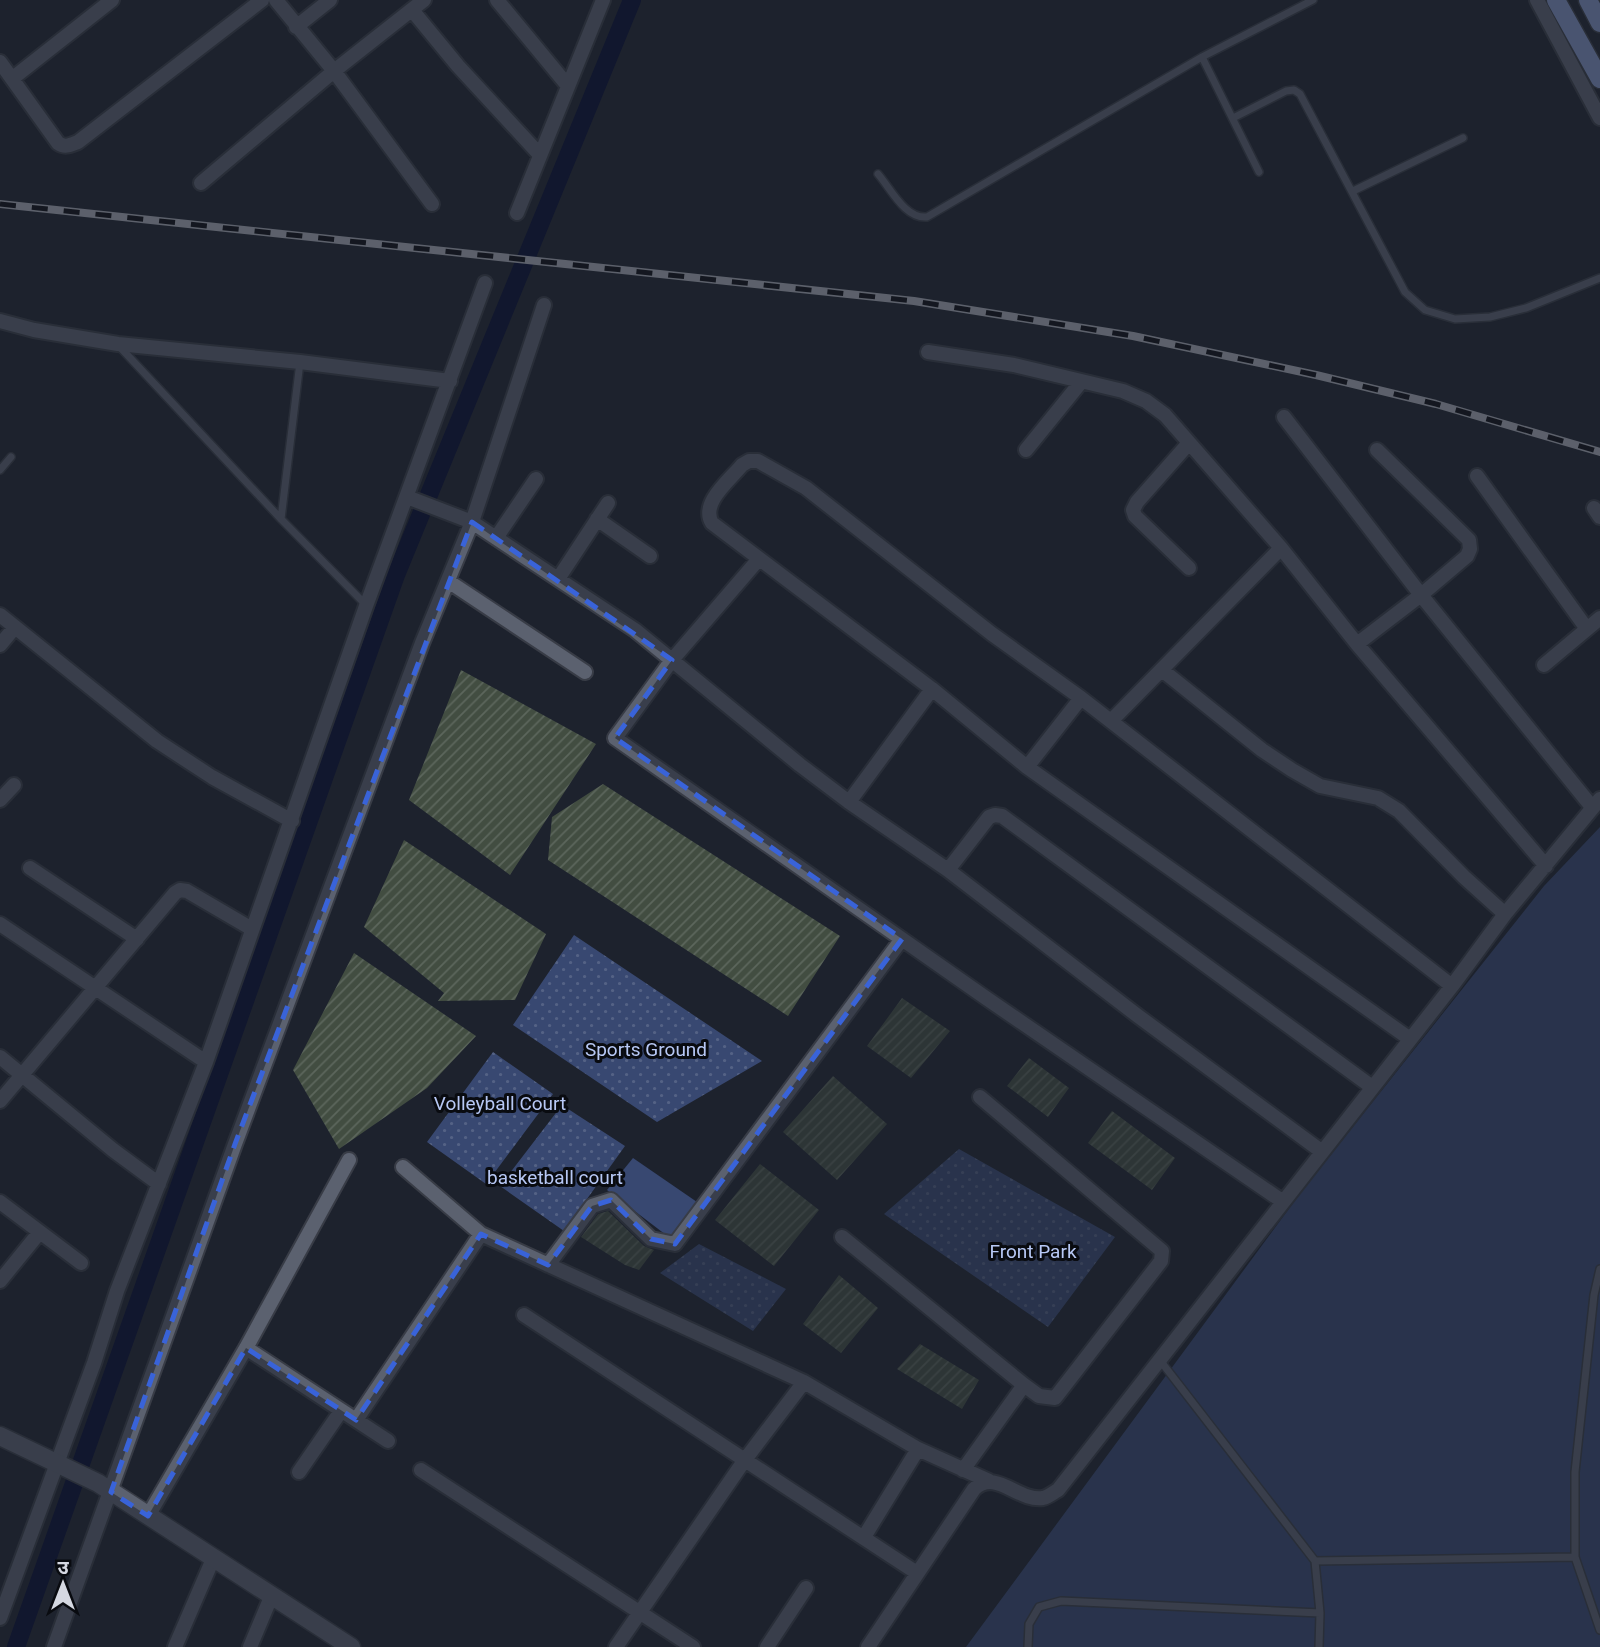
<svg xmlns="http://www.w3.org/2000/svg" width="1600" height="1647" font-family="Roboto,'Noto Sans Devanagari',sans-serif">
<defs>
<pattern id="green-dots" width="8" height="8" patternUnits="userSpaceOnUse" patternTransform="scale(1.75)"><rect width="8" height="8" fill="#384871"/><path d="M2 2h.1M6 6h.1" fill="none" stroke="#546285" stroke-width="1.8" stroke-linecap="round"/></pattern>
<pattern id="building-hatch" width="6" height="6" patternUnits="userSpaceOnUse" patternTransform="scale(1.75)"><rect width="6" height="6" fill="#424d41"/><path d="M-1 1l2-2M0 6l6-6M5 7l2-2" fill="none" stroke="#5c665c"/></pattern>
</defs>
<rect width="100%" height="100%" fill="#1d222d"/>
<path fill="url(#green-dots)" d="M574,935l188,126 -105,61 -144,-97z
M493,1052l60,42 -67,90 -59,-42z
M562,1105l63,41 -61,85 -64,-45z
M959,1149l156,88 -67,90 -164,-113z
M699,1244l87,45 -33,42 -93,-58z"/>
<path fill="#384871" d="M1600,827v820h-634l336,-456 242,-305z
M633,1158l64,44 -27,36 -63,-48z"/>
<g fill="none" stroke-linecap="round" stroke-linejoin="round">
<path stroke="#030930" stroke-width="18" d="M16,1647l380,-1072 236,-575"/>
</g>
<path fill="url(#building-hatch)" d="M461,670l135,74 -86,131 -101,-75z
M603,784l237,152 -52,80 -240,-156 4,-43z
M404,840l142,94 -31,66 -77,1 6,-8 -80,-66z
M354,953l122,83 -49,52 -88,61 -46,-79z
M902,998l48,33 -39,47 -44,-32z
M1029,1058l40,30 -21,29 -41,-31z
M833,1076l54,48 -50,56 -54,-48z
M1112,1111l63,47 -23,32 -64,-47z
M760,1164l59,46 -45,56 -59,-46z
M608,1211l36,35 10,4 -15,20 -14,-5 -44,-28 17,-23z
M839,1275l39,33 -37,45 -38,-29z
M920,1344l59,36 -17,29 -65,-40z"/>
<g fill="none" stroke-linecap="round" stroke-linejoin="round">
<g stroke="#383c46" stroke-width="10">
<path id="lane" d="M1202,57l57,115
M1233,118l53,-27 8,-1 6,4 105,198 20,18 30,9 35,-2 36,-9 74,-30
M878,174c13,15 27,45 49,43l275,-160 111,-57
M1353,191l110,-53
M118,345l163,174 85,86
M0,470l11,-13
M281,519l19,-157
M1600,1269l-6,26 -19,177v85l25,73
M1159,1359l156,202 5,52 -1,34
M1315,1561l260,-4
M1028,1647l1,-23 10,-17 22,-6 259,12"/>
</g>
<g stroke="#383c46" stroke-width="18">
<path id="street" d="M276,0l58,71 98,133
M497,0l71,86
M1537,0l63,118
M412,10l46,56 82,89
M296,27l34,-27
M0,62l58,81c7,5 12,2 20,-1l184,-142
M13,78l99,-78
M201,183l133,-112 90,-71
M517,213l86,-213
M0,321l34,9 84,14 182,18 150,19
M928,352l86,13 109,26 23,10 19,14 116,133 76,96 189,222
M1284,417l137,178 171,212
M1026,450l55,-68
M1477,476l110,153
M407,497l65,25 163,108 165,135 49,37 99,68 190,146 183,135
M1594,508l6,9
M597,519l53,37
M496,538l40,-59
M758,560l-86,100 -57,78 371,260 296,203
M1189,568l-54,-52 -2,-6 4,-8 52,-59
M558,579l50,-76
M448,581l137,91
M0,615l157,126 55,36 80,44
M1357,644l64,-49 46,-39 3,-7 -1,-9 -92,-90
M0,645l15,-18
M1544,665l56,-47
M1162,670l100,80 30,20 28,16 58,12 21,13 65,66 41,37
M1111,721l170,-173
M1027,767l54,-69
M0,800l14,-15
M849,802l83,-113
M30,868l107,71
M948,870l41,-53 6,-2 7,1 370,271
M0,924l206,138
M1410,1039l-383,-272 -95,-78 -220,-166c-12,-20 18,-43 30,-58l7,-4h9l48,27 186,146 89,64 371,288
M0,1057l113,93 46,34
M980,1097l182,154 -1,10 -106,137 -16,-2 -15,-11
M0,1101l175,-208 5,-3 7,1 65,38
M403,1167l78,67 323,148 114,67 71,32
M0,1202l81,61
M842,1237l182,148 -61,85
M548,1265l44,-59 19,-6 40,39 24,5 227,-305
M0,1281l39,-48
M524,1315l393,258
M246,1348l142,93
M356,1420l125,-186
M421,1470l272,177
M299,1472l42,-61
M148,1516l98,-168 103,-188
M864,1537l54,-88
M0,1618l94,-255 23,-72 89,-229 160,-456 119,-323
M54,1647l181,-503 187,-501 50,-121 72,-217
M175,1647l38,-88
M250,1647l21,-50
M616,1647l128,-186 60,-79
M767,1647l39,-59
M868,1647l106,-158c22,-21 44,13 69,9 5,-1 11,-6 15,-8l394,-504 53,-72 95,-115"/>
</g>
<g stroke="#383c46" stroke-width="21">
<path id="secondary" d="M0,1436l98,47 253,164"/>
</g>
<g stroke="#383c46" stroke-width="21">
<path id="primary" d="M1556,0l44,79
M1588,0l12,23"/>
</g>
<use href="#lane" stroke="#5b616f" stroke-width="7"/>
<use href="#street" stroke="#5b616f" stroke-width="14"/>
<use href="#secondary" stroke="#5b616f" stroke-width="18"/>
<use href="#primary" stroke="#7e91c1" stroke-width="18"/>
<g stroke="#a9acb5" stroke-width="8">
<path id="rail" d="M0,204l914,97 219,35 183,39 120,29 164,48"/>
</g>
<use href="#rail" stroke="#090b10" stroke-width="5" stroke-dasharray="16" stroke-linecap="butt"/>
</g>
<path d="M0 0H1600V1647H0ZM472,522l200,138 -57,78 287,201 -227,305 -24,-5 -40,-39 -19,6 -44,59 -67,-31 -125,186 -110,-72 -98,168 -37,-24 124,-348z" fill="#1d222d" fill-opacity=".55" fill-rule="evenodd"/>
<path fill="none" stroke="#3963d9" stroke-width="5" stroke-dasharray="14 9" stroke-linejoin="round" d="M472,522l200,138 -57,78 287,201 -227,305 -24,-5 -40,-39 -19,6 -44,59 -67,-31 -125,186 -110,-72 -98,168 -37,-24 124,-348z"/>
<g text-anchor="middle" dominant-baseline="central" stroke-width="6" stroke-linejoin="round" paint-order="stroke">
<g font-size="19" fill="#b7c8f5" stroke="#090b10">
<text x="646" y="1049">Sports Ground</text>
<text x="500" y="1103">Volleyball Court</text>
<text x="555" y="1177">basketball court</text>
<text x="1033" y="1251">Front Park</text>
</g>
</g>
<g transform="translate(63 1584)" stroke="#090b10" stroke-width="5" paint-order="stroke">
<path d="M0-5L12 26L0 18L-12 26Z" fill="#d5d8e1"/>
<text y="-10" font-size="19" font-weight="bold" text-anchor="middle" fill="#d5d8e1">उ</text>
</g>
</svg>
